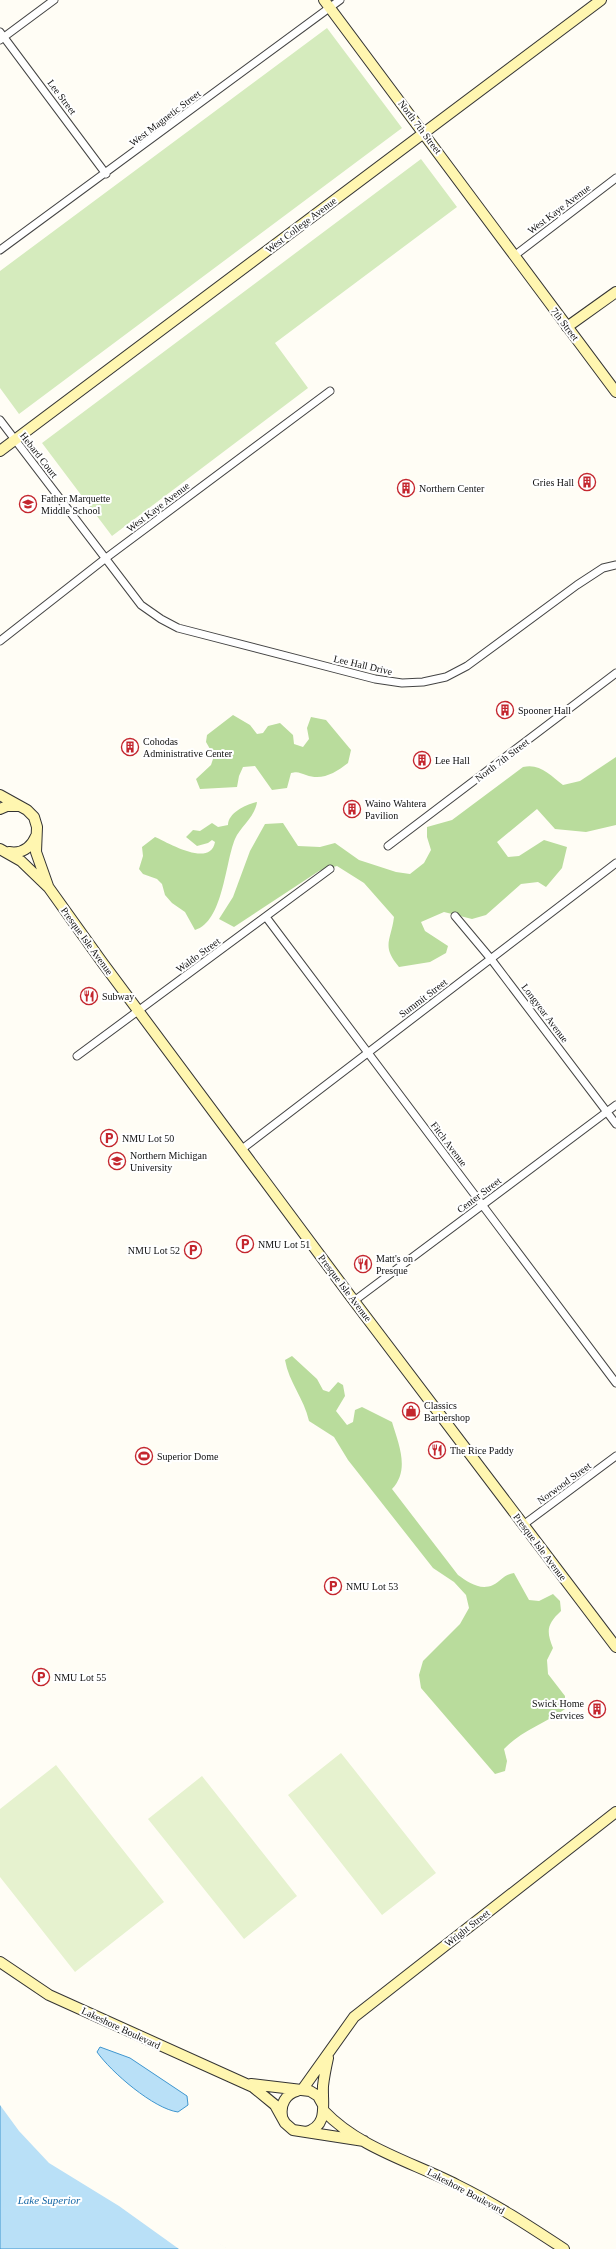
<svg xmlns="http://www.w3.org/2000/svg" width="616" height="2249" font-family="Georgia,serif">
<rect width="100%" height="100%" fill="#fffdf5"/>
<path fill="#d5ebbd" d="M327,28l75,100 -383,286 -19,-26v-117z
M421,159l36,48 -182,136 33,45 -196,148 -70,-93z"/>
<path fill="#b9dc9c" d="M233,715l17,10 7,9 6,-1 5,-7 12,-3 13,12 1,9 9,3 6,-8 -2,-11 4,-11 15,3 25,30 -3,13c-13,10 -26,18 -42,12 -6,-2 -8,-4 -15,-2l-4,15 -15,2 -17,-24 -12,1 -4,9 -2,11 -37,2 -4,-10 15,-14 3,-9 -8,-14 1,-7z
M616,757v68l-30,7 -31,-3 -18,-20 -40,33 11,15 11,-1 25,-16 23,7 -5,21 -16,19 -8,-5 -17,2 -35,31 -14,4 -28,-7 -23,10 4,9 23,15 -2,7 -16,9 -31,5c-18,-21 -8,-26 -5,-50l-30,-34 -27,-17 -18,5 -85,56 -15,-8 14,-22 17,-46 15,-27 18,-1 15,23 22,1 15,-4 24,17 37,12 14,2 14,-11 7,-13 -4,-13v-10l25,-7 71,-53c17,-4 27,8 40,18l17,-4z
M257,802c-2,15 -17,25 -22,37 -10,24 -12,83 -40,91l-10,-18 -13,-9 -7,-8 -3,-11 -5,-5 -14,-5 -4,-5 4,-13 -1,-9 13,-10c14,6 55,31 60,5l-3,-2 -4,3 -11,3 -11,-9 7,-7 7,1 12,-8 6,4 10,-2c0,-12 18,-21 29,-23z
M292,1356l25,23 6,11 6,2 9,-10 5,3 2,11 -9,15 11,14 6,-3 2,-12 7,-3 30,15c7,23 18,48 0,67l66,86c10,7 22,16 35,10 8,-4 10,-10 21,-12l15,27 10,1 14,-7 7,7 1,10c-14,13 -15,20 -8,37l-6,12 1,14 17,22v13c-18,13 -47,24 -61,40l3,12 -2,10 -10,3 -74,-86 -2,-13 4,-14 37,-37 9,-16 -3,-13 -12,-13 -21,-14 -85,-108 -14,-23 -25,-16c-5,-23 -20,-38 -24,-61z"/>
<path fill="#e6f2cf" d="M341,1753l95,120 -54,42 -94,-120z
M56,1765l108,137 -89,70 -75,-95v-68z
M202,1776l95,120 -53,43 -96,-120z"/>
<path fill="#b9e0f7" stroke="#3f96cf" d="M100,2047l30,11 57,38 1,9 -10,7c-24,-3 -67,-40 -81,-60z
M0,2080l55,61 42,35 130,73h-227z"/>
<path fill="#fffdf5" d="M0,2078l57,61 42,35 130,75h-50l-60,-43 -70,-43 -30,-32 -19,-26z"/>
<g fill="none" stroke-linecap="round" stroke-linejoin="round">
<g stroke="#444" stroke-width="9">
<path id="street" d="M0,32l106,142
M0,40l54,-40
M0,250l340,-250
M514,256l102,-78
M0,420l141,185 20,14 17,9 197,51 27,4 21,-1 23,-5 21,-11 110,-81 26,-17 13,-3
M0,641l106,-83 224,-167
M388,846l228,-173
M455,916l36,43 125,165
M266,917l350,466
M77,1056l253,-187
M242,1149l374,-286
M354,1301l262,-196
M523,1525l93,-69"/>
</g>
<g stroke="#333" stroke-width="12">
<path id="secondary" d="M324,0l292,392
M567,327l49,-35
M0,451l601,-451
M0,795l27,15 7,7 3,10 -1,25 12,34
M0,809l7,-3h12
M0,849l21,12 28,27 53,74 252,339 262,346
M9,852c12,2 22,-4 27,-16
M0,1962l49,33 204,92 22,18 10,18 8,7 71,11
M251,2084l59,7 8,5 5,9
M302,2090l52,-73 262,-205
M324,2111c35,37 88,51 133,74 37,18 72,41 107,64
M282,2116c-2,-12 4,-22 15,-25
M306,2132c23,-6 16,-28 17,-46 1,-9 3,-19 5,-28"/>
</g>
<use href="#street" stroke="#fff" stroke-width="7"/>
<use href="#secondary" stroke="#fff6b0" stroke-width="10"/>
</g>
<defs>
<g id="building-ring" transform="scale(0.9)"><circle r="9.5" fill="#fff" stroke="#c4262e" stroke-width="1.5"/><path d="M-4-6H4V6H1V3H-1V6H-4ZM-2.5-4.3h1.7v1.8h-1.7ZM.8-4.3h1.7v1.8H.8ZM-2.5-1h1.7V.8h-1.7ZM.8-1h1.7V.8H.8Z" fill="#c4262e"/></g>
<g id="school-ring" transform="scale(0.9)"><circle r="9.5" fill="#fff" stroke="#c4262e" stroke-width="1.5"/><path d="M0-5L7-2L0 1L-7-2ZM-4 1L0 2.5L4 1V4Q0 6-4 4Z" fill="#c4262e"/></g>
<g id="restaurant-ring" transform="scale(0.9)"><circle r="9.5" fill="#fff" stroke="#c4262e" stroke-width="1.5"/><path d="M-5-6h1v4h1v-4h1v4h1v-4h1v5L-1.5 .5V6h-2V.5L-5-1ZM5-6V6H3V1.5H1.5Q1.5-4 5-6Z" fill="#c4262e"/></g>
<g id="parking-ring" transform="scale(0.9)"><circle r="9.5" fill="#fff" stroke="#c4262e" stroke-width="1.5"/><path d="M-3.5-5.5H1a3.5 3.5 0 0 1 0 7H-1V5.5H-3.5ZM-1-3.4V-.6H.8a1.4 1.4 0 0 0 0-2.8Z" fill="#c4262e"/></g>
<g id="university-ring" transform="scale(0.9)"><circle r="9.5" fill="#fff" stroke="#c4262e" stroke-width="1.5"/><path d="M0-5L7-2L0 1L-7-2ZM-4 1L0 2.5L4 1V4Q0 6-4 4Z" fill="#c4262e"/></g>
<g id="shop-ring" transform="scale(0.9)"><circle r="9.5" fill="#fff" stroke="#c4262e" stroke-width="1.5"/><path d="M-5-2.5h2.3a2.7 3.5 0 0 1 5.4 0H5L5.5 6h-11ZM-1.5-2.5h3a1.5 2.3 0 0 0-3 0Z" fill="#c4262e"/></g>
<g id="stadium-ring" transform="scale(0.9)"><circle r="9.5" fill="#fff" stroke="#c4262e" stroke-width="1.5"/><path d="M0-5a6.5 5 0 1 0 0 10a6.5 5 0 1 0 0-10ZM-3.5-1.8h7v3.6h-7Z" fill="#c4262e"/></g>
</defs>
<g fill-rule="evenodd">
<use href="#building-ring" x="587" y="482"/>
<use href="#building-ring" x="406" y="488"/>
<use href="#school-ring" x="28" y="504"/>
<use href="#building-ring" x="505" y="710"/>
<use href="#building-ring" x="130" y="747"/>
<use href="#building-ring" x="422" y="760"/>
<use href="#building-ring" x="352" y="809"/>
<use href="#restaurant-ring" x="89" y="996"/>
<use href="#parking-ring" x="109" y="1138"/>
<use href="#university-ring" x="117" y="1161"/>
<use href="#parking-ring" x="245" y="1244"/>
<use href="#parking-ring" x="193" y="1250"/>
<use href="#restaurant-ring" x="363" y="1264"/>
<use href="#shop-ring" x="411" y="1411"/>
<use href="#restaurant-ring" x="437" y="1450"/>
<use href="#stadium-ring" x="144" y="1456"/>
<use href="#parking-ring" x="333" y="1586"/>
<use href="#parking-ring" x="41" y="1677"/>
<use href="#building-ring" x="597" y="1709"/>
</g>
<g text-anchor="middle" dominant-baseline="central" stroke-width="4" stroke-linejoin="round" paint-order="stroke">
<g font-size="10" fill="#111" stroke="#fff">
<text transform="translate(62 97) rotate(53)">Lee Street</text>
<text transform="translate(165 118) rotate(-37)">West Magnetic Street</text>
<text transform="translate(420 127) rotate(53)">North 7th Street</text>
<text transform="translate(559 209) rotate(-37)">West Kaye Avenue</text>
<text transform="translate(301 225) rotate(-37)">West College Avenue</text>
<text transform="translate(565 324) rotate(53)">7th Street</text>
<text transform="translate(39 455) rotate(52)">Hebard Court</text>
<text transform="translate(158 507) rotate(-37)">West Kaye Avenue</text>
<text transform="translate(363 665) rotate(13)">Lee Hall Drive</text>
<text transform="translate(502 760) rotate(-37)">North 7th Street</text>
<text transform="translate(87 941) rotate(54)">Presque Isle Avenue</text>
<text transform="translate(198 955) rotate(-36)">Waldo Street</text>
<text transform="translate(423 998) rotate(-37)">Summit Street</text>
<text transform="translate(545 1013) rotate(53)">Longyear Avenue</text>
<text transform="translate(449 1144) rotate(53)">Fitch Avenue</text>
<text transform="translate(479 1195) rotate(-37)">Center Street</text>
<text transform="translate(345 1288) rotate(53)">Presque Isle Avenue</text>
<text transform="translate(564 1483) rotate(-36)">Norwood Street</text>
<text transform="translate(540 1547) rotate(53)">Presque Isle Avenue</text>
<text transform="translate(467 1928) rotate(-38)">Wright Street</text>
<text transform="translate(121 2028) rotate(25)">Lakeshore Boulevard</text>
<text transform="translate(466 2191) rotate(28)">Lakeshore Boulevard</text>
</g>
<g font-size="10" fill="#111" stroke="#fff" text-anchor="start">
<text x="574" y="482" text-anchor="end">Gries Hall</text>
<text x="419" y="488">Northern Center</text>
<text x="41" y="498">Father Marquette<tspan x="41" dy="12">Middle School</tspan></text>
<text x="518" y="710">Spooner Hall</text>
<text x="143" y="741">Cohodas<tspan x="143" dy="12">Administrative Center</tspan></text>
<text x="435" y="760">Lee Hall</text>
<text x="365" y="803">Waino Wahtera<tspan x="365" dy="12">Pavilion</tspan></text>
<text x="102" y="996">Subway</text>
<text x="122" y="1138">NMU Lot 50</text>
<text x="130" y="1155">Northern Michigan<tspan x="130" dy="12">University</tspan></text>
<text x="258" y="1244">NMU Lot 51</text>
<text x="180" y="1250" text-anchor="end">NMU Lot 52</text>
<text x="376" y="1258">Matt's on<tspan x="376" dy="12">Presque</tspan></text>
<text x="424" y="1405">Classics<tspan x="424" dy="12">Barbershop</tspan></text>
<text x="450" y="1450">The Rice Paddy</text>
<text x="157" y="1456">Superior Dome</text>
<text x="346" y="1586">NMU Lot 53</text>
<text x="54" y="1677">NMU Lot 55</text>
<text x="584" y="1703" text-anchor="end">Swick Home<tspan x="584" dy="12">Services</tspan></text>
</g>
<g font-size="11" font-style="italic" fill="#1768a6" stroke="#fff">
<text x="49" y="2200">Lake Superior</text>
</g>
</g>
</svg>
